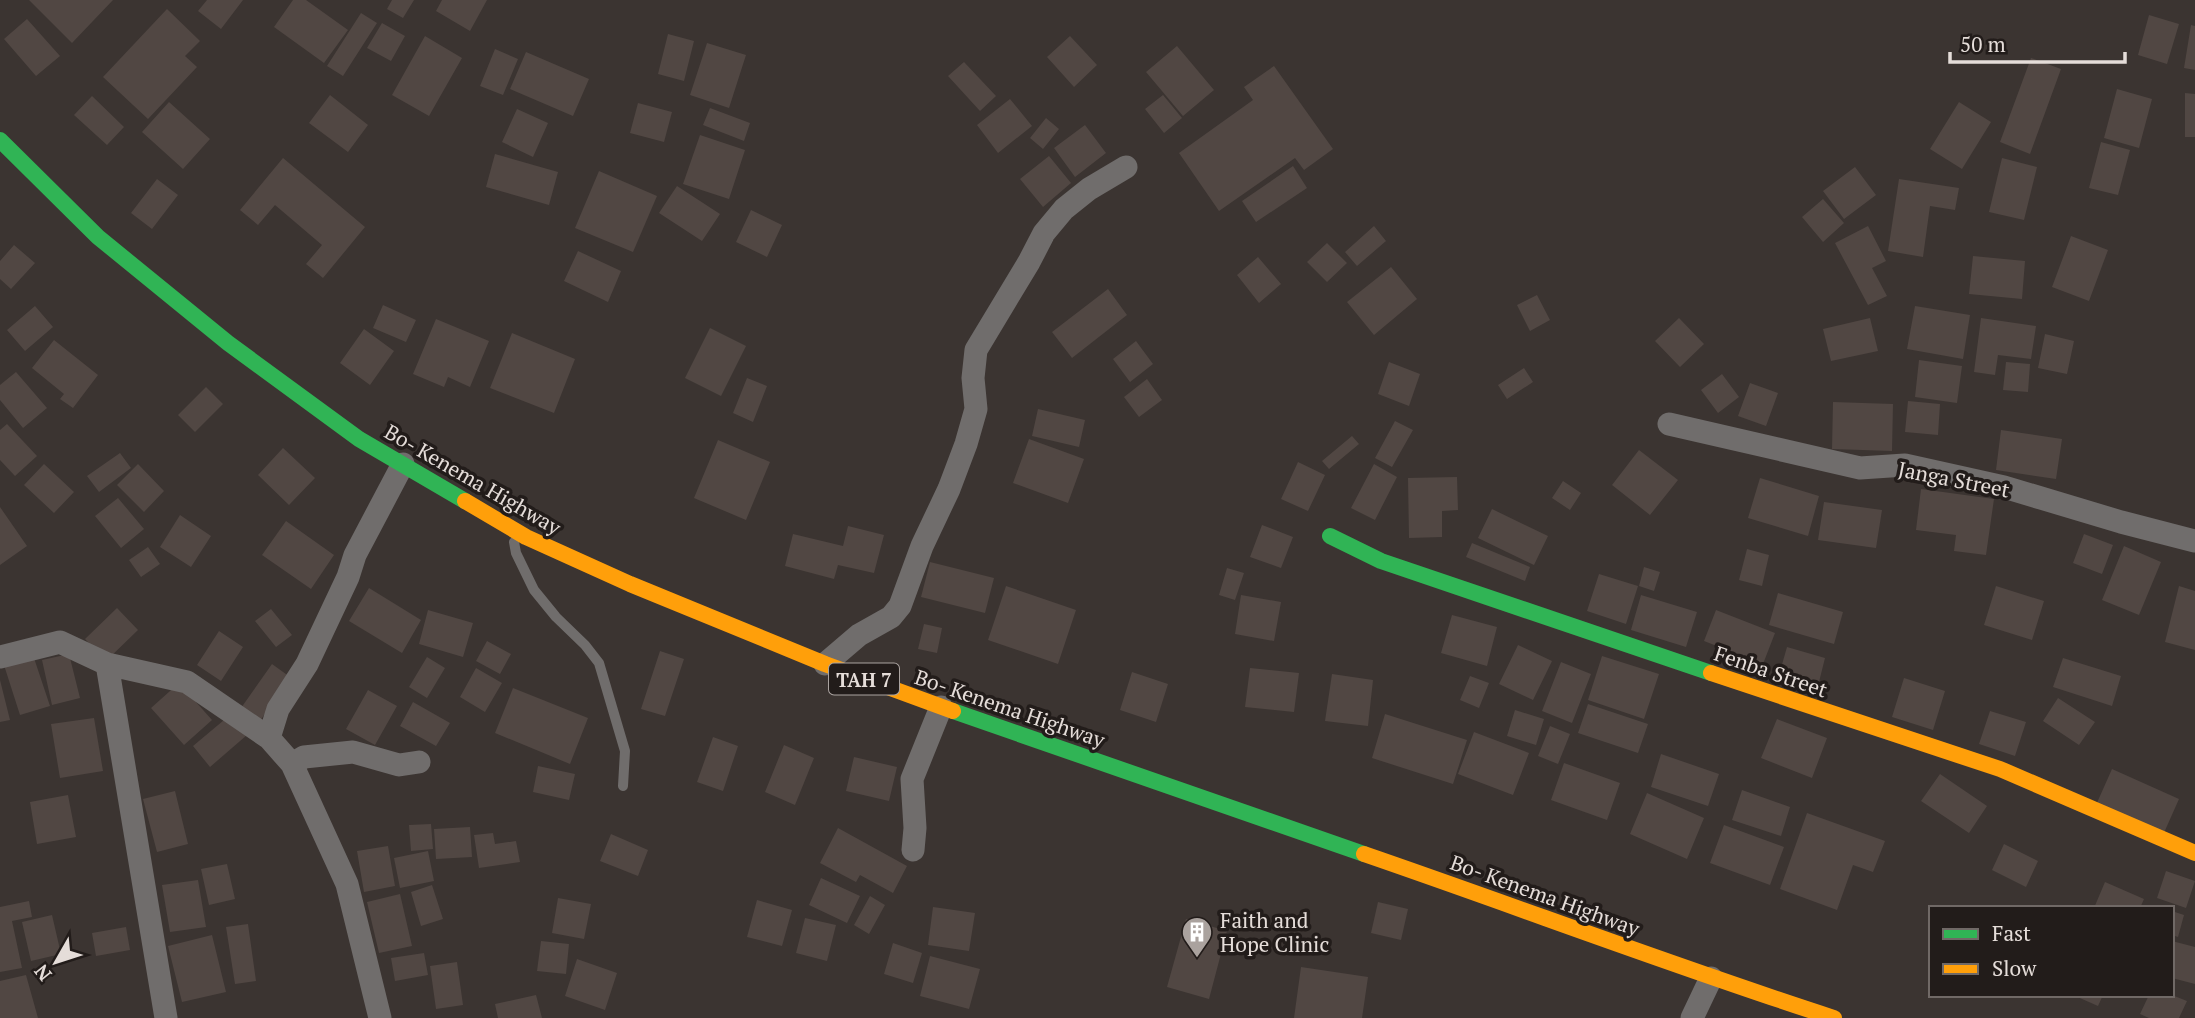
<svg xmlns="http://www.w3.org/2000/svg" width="2195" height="1018" font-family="'PT Serif',serif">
<rect width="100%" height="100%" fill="#3b3431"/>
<path fill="#514743" d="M29,0h84l-41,43z
M207,0h36l-22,29 -23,-18z
M293,0h13l42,30 -24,33 -50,-36z
M392,0h22l-11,18 -16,-9z
M442,0h45l-17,31 -34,-20z
M167,9l33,32 -15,15 12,11 -49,52 -45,-42z
M361,13l16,10 -34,53 -16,-10z
M2149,15l30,9 -12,40 -29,-9z
M27,19l33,37 -24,20 -32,-37z
M382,23l23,13 -14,25 -24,-13z
M2191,25l4,1v44l-11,-2z
M668,34l26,7 -10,40 -26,-7z
M425,36l37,22 -33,58 -37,-21z
M1070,36l27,29 -23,22 -27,-30z
M707,43l39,12 -17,53 -39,-13z
M1177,46l37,44 -31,26 -37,-44z
M495,49l23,10 -15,36 -23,-9z
M526,52l63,27 -16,37 -63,-27z
M2031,58l30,11 -31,85 -30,-12z
M964,62l32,34 -16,15 -32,-35z
M1274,66l59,83 -29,21 -9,-12 -76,53 -40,-58 74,-53 -9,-13z
M2117,89l35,10 -13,49 -35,-10z
M2185,93l10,1v43h-10z
M330,95l38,30 -20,27 -39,-29z
M1163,95l19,23 -18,15 -19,-24z
M92,96l32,31 -17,18 -33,-30z
M1010,99l22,27 -34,27 -21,-28z
M169,102l41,37 -27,30 -41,-37z
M1959,102l32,20 -29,47 -32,-20z
M638,103l34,9 -8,30 -34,-9z
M710,108l40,15 -6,18 -41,-16z
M517,109l31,14 -15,34 -31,-15z
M1046,118l13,11 -16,20 -13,-11z
M1085,125l21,28 -31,24 -21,-29z
M700,135l45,15 -16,49 -46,-15z
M2101,142l29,8 -12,45 -29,-7z
M495,154l63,18 -9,33 -63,-18z
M1049,156l22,27 -28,24 -23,-28z
M283,158l82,69 -42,51 -17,-14 16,-19 -47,-40 -17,20 -18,-15z
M2002,158l35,9 -13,53 -35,-8z
M1293,166l14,22 -51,34 -14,-21z
M1855,167l21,28 -32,24 -21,-28z
M599,171l58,25 -24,56 -58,-24z
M157,179l21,16 -26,34 -21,-16z
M1899,179l60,9 -4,22 -25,-4 -7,51 -35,-6z
M677,186l43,28 -18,27 -43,-28z
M1823,199l21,24 -21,19 -21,-25z
M751,210l31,15 -15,32 -31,-15z
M1374,226l12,15 -29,25 -12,-14z
M1868,226l18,35 -14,7 15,28 -19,9 -33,-62z
M2071,236l37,14 -19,51 -37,-14z
M1327,243l20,20 -20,19 -20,-20z
M14,245l21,18 -24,26 -11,-10v-18z
M578,251l43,20 -13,31 -44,-21z
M1973,256l52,5 -3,38 -53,-5z
M1258,257l23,27 -22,19 -22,-28z
M1391,267l26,32 -43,36 -27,-33z
M1108,289l19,26 -55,43 -20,-26z
M1537,295l13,25 -20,11 -13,-26z
M383,305l33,15 -10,22 -33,-14z
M35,306l18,21 -28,24 -18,-21z
M1915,306l55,9 -7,44 -56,-10z
M1679,318l25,26 -24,23 -25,-26z
M1870,318l8,33 -47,10 -8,-32z
M1981,318l55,8 -5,33 -33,-4 -3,20 -21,-3z
M436,319l53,22 -19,46 -22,-10 -4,10 -31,-13z
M710,328l36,18 -25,50 -36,-18z
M364,329l30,22 -24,34 -30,-22z
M512,333l63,26 -21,54 -64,-25z
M2045,334l29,7 -7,33 -29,-6z
M54,340l44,35 -25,33 -13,-9 4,-5 -32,-26z
M1136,341l17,23 -23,18 -17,-23z
M1919,360l43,6 -5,37 -42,-6z
M1389,362l31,12 -11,32 -31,-12z
M2006,362l24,2 -2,28 -25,-2z
M1524,368l9,14 -26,17 -9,-14z
M16,372l31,36 -24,20 -23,-28v-15z
M1722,374l17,23 -21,16 -17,-23z
M747,378l20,8 -14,36 -20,-9z
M1147,379l15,21 -23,17 -15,-20z
M1750,383l28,10 -12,33 -28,-10z
M206,387l17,17 -28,28 -17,-17z
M1908,401l32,3 -2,31 -33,-3z
M1833,402l60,2 -1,47 -60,-2z
M1038,409l47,11 -6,27 -47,-11z
M1395,421l18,9 -21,37 -17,-9z
M7,424l30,32 -22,20 -15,-16v-30z
M2001,430l61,9 -6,40 -60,-9z
M1352,436l7,8 -30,25 -7,-8z
M1029,439l55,20 -16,44 -55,-20z
M718,440l52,22 -24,58 -52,-22z
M283,448l32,30 -26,27 -31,-30z
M1639,450l39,30 -28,35 -38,-30z
M120,453l11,15 -32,24 -12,-16z
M1298,462l27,13 -17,36 -27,-12z
M44,464l30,28 -20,21 -30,-28z
M138,464l26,27 -20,21 -27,-27z
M1374,464l23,13 -22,43 -24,-12z
M1457,477l1,33 -16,1v26l-33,1 -1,-60z
M1760,478l59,18 -11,40 -60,-18z
M1563,481l18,12 -11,17 -18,-12z
M1921,489l73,10 -8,56 -32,-4 2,-16 -40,-5z
M118,498l26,31 -23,19 -26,-32z
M1824,502l58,8 -6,38 -58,-8z
M0,507l27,39 -27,19z
M1492,509l56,27 -14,29 -56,-27z
M180,515l31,21 -20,31 -31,-20z
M286,521l48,34 -23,34 -49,-34z
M1262,525l31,12 -12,31 -31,-11z
M848,526l36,9 -10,38 -36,-8 -4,14 -49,-13 8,-32 50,12z
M2084,534l29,11 -11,29 -29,-11z
M1472,543l58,24 -5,14 -59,-24z
M2124,546l37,16 -22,53 -37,-15z
M148,547l12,17 -19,13 -12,-17z
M1747,549l22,6 -7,31 -23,-6z
M930,562l64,16 -9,35 -64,-16z
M1644,567l16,5 -6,19 -15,-5z
M1227,568l17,5 -9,27 -16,-5z
M1599,574l39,12 -12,38 -39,-13z
M1006,586l70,24 -18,54 -70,-24z
M1996,586l48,15 -12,39 -48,-15z
M2179,586l16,5v59l-30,-8z
M369,588l52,32 -19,33 -53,-32z
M1778,593l65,19 -9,32 -65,-19z
M1241,595l40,7 -7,39 -39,-7z
M1641,595l56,17 -11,35 -55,-17z
M117,608l21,22 -32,31 -21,-22z
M271,609l21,26 -16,12 -21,-26z
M428,610l45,13 -10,34 -44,-13z
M1716,610l59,23 -12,31 -59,-23z
M1452,615l45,12 -10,39 -46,-13z
M924,624l18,4 -5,25 -19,-4z
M219,631l24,16 -22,34 -24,-16z
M487,641l24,13 -11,20 -24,-13z
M1518,645l34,16 -19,39 -34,-16z
M1787,647l38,11 -7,28 -39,-11z
M660,651l24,8 -19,57 -24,-7z
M32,652l18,54 -30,9 -17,-53z
M69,654l11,44 -28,7 -10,-45z
M1602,656l57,18 -15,45 -56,-19z
M427,657l18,11 -18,30 -18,-11z
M2063,658l58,18 -9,30 -59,-19z
M1561,662l30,12 -19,49 -30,-12z
M272,664l18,13 -30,44 -19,-13z
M476,668l26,15 -17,29 -25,-15z
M1250,668l49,5 -5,39 -49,-5z
M1132,672l36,12 -12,38 -36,-12z
M1332,674l41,6 -5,46 -43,-5z
M1470,676l19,7 -10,25 -19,-8z
M1904,678l41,13 -12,39 -41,-13z
M0,680l10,40 -10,2z
M179,683l33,37 -28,25 -33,-37z
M513,688l75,30 -18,46 -75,-31z
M368,690l29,16 -22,39 -29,-16z
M2058,698l37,24 -16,23 -36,-24z
M413,702l37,21 -14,23 -36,-20z
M1588,704l60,20 -10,29 -60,-20z
M1515,710l29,9 -8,26 -29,-9z
M1990,711l36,11 -11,34 -36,-12z
M1385,714l82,26 -14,44 -81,-26z
M230,715l17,20 -37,32 -17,-21z
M94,718l9,53 -43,7 -9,-54z
M1777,719l50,19 -15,40 -51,-20z
M1550,726l20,8 -12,30 -20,-8z
M1474,732l55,21 -16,42 -55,-21z
M713,737l25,9 -15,45 -26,-9z
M784,745l30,13 -19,47 -30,-13z
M1661,754l58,20 -11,32 -57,-19z
M854,757l43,10 -8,34 -43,-10z
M1564,763l56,20 -13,37 -56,-20z
M538,766l37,8 -6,26 -36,-8z
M2112,769l67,30 -16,36 -67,-30z
M1940,774l47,32 -18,27 -48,-32z
M1742,790l48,17 -9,29 -49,-16z
M175,791l13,53 -31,8 -14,-53z
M1647,793l57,25 -17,41 -57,-25z
M68,795l8,42 -39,7 -7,-42z
M1807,813l78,28 -12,31 -20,-7 -16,45 -57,-21z
M431,824l2,25 -22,2 -2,-26z
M1724,825l60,22 -14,38 -60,-22z
M470,827l2,30 -36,2 -2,-30z
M838,828l69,38 -14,27 -33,-18 -4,7 -36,-19z
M493,833l2,11 21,-3 4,21 -41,6 -5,-33z
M611,834l37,16 -10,26 -38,-15z
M2004,844l34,17 -12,26 -34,-17z
M388,846l7,40 -31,6 -7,-41z
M428,851l6,30 -34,7 -6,-30z
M227,864l8,35 -26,6 -8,-36z
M2166,871l29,10 -9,27 -29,-10z
M821,878l39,18 -13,27 -38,-18z
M198,880l8,47 -36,5 -8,-47z
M2105,882l39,17 -4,9h-46z
M432,885l11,34 -22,7 -10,-34z
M400,894l12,52 -33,7 -12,-51z
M870,896l15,9 -16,29 -15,-9z
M558,898l33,6 -7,35 -32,-6z
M757,900l35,10 -10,36 -35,-9z
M29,901l3,16 -20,4 10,47 -22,4v-65z
M1378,902l30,7 -7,31 -30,-7z
M933,907l42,6 -6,38 -41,-6z
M2172,911l12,4 -6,22 -6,-2z
M52,915l9,39 -30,7 -9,-39z
M805,918l31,7 -9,36 -31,-8z
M1186,919l41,12 -18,68 -42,-12z
M248,924l8,57 -21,3 -9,-57z
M126,927l4,23 -34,6 -4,-23z
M212,935l14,57 -44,10 -14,-56z
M541,941l28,3 -3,30 -29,-3z
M2172,941l23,6v37l-23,-6z
M893,943l29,10 -9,30 -29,-9z
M424,953l4,22 -33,6 -4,-23z
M930,956l50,13 -11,40 -49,-13z
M577,959l40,14 -12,37 -40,-14z
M457,962l6,43 -27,4 -6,-43z
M1301,967l67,10 -6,41h-68z
M26,975l12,43h-38v-37z
M536,995l6,23h-44l-3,-14z
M2073,995h30l-5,11z
M2149,995h23l15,6 -8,17h-30l-9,-4z"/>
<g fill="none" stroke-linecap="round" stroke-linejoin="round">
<path stroke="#706d6c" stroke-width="10" d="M514,542l2,11 18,37 22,27 29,28 14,18 26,88 -2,35"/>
<path stroke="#706d6c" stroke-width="23" d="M1669,424l191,44 45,-3 99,22 117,35 74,19
M0,657l60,-15 47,22 80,18 82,56 23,26 55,120 33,134
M107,664l59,354
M825,664l34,-29 32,-18 9,-11 22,-60 27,-57 17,-45 10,-35 -3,-31 3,-28 53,-88 15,-29 20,-24 25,-20 37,-22
M269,738l9,-29 29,-45 41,-87 7,-22 48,-91
M292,764l12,-7 49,-5 46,13 20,-3
M913,850l2,-22 -3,-49 29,-72
M1692,1018l19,-40"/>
<path stroke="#30b455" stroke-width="16" d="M0,140l98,97 130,106 131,96 106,62
M1330,536l51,25 330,112
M953,711l411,143"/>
<path stroke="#ff9f0a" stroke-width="16" d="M465,501l61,36 104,47 195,80 128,47
M1711,673l289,96 195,84
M1364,854c157,54 312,113 470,164"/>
</g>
<defs>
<g id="building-pin" transform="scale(1.575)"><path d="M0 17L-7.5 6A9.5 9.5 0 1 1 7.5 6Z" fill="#aaa29e" stroke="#221c1a"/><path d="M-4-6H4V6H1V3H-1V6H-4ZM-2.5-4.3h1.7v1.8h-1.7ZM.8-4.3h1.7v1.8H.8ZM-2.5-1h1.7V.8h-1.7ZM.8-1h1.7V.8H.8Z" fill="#fff"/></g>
</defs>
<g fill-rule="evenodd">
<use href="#building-pin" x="1197" y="932"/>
</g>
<g text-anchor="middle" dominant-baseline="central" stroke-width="7" stroke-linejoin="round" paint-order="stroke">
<rect fill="#221c1a" stroke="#aaa3a0" stroke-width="2" x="829" y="663.5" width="70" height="31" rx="5"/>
<g font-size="19" font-weight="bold" fill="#e5ddd9">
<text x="864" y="679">TAH 7</text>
</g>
<g font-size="21" fill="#e5ddd9" stroke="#221c1a">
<text transform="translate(473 479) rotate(30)">Bo- Kenema Highway</text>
<text transform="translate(1954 479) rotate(11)">Janga Street</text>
<text transform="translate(1771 671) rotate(19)">Fenba Street</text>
<text transform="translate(1010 708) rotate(19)">Bo- Kenema Highway</text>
<text transform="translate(1545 895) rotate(20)">Bo- Kenema Highway</text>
</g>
<g font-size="21" fill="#e5ddd9" stroke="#221c1a" text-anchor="start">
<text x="1220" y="920">Faith and<tspan x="1220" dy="24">Hope Clinic</tspan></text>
</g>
</g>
<rect x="1929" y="906" width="245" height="91" fill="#221c1a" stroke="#706966" stroke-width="2"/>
<rect x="1943" y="929" width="35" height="10" fill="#30b455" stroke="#706966" stroke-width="2"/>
<text x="1992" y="941" font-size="21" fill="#e5ddd9">Fast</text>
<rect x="1943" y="964" width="35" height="10" fill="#ff9f0a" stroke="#706966" stroke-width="2"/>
<text x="1992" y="976" font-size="21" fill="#e5ddd9">Slow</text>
<g transform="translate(56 962) rotate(231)" stroke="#221c1a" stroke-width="5" paint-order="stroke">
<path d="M0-5L12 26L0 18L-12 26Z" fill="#e5ddd9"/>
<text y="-10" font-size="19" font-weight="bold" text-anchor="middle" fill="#e5ddd9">N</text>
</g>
<path d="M1950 52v10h175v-10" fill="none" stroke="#e5ddd9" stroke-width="3.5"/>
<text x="1960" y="52" font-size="21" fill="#e5ddd9" stroke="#221c1a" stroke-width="5" paint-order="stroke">50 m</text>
</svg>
